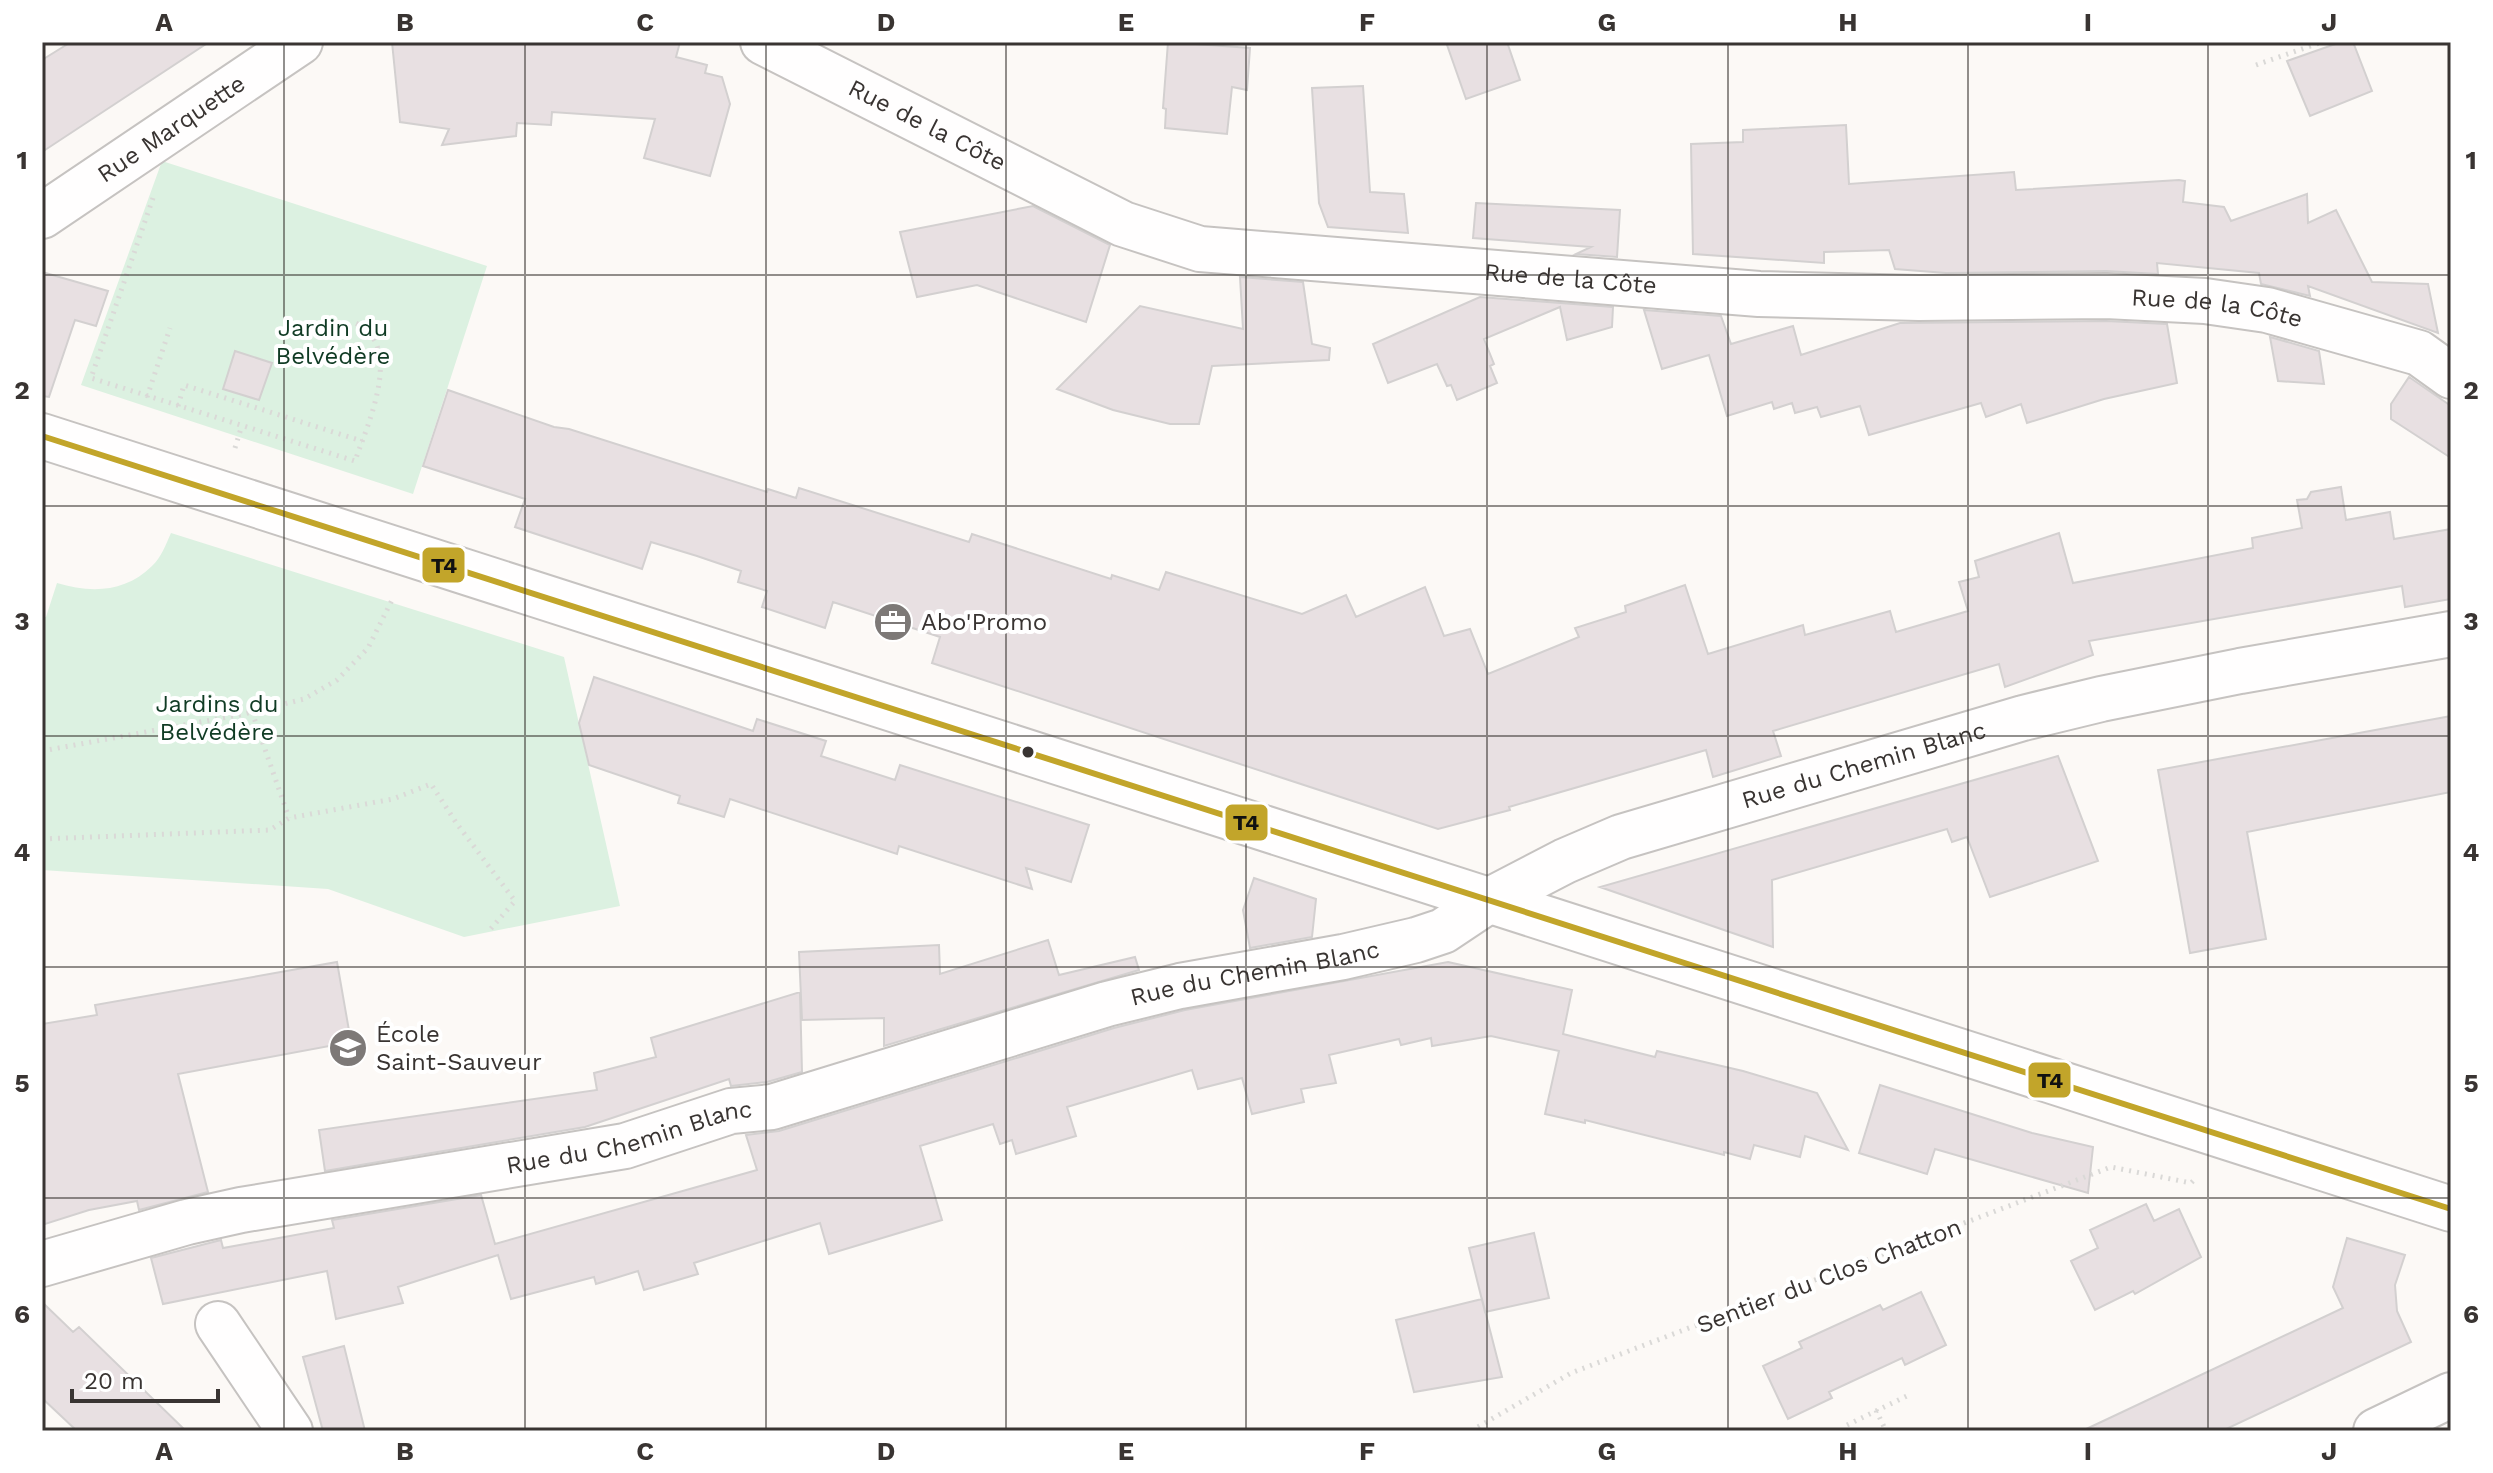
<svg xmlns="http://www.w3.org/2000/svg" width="2493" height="1473" font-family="'Work Sans',sans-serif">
<rect width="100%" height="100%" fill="#fcf9f6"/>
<path fill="#dcf1e1" d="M162,161l325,105 -74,228 -332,-109z
M171,533l393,124 56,249 -156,31 -136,-48 -286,-19v-254l4,1 11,-34c33,10 68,10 95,-17 9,-8 14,-22 19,-33z"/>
<path fill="#e8e0e2" stroke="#d3d0d0" stroke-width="2" d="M71,42h138l-167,110v-92z
M392,42h288l-4,15 31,8 -2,8 17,4 8,27 -20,72 -66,-18 11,-39 -103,-7 -1,13 -34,-2 -1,13 -74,9 7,-16 -49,-7z
M1168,42l82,6 -3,42 -15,-3 -5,47 -62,-6 1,-19 -3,-1z
M1446,42h61l13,38 -54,19z
M2341,42h12l19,49 -62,25 -23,-55z
M1363,86l7,106 34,2 4,39 -80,-6 -9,-24 -7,-115z
M1846,125l3,59 165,-12 2,18 163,-10 6,1 -2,21 41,5 7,14 76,-27 1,29 28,-13 36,72 56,2 10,49 -130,-47 2,10 -49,-12 -2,-11 -102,-10 1,11 -52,-3 -160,2 -51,-4 -6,-19 -65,2v11l-131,-9 -2,-110 52,-2v-12z
M1476,203l144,7 -3,47 -41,-3 15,-7 -118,-9z
M1033,206l77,39 -24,77 -109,-37 -60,12 -17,-65z
M42,272l66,19 -12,35 -21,-6 -26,77 -7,-1z
M1240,277l63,5 9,62 18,4 -1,12 -117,6 -13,58h-29l-57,-14 -56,-21 83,-83 103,23z
M1480,297l133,10 -1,20 -45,13 -7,-33 -76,32 10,25 -4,2 7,17 -40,17 -6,-15 -4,1 -10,-22 -49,19 -15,-39z
M1644,310l77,6 10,28 62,-18 8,29 99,-32 206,-2 61,3 10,59 -73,16 -77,24 -6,-19 -35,13 -5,-14 -112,32 -9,-29 -39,11 -4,-10 -22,6 -3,-10 -18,6 -2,-7 -45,14 -18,-61 -47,14z
M2270,337l49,14 5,33 -46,-3z
M235,351l37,12 -13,37 -36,-11z
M2409,377l42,29v52l-60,-39v-15z
M448,390l106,37 15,2 198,63 1,-3 28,9 3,-10 170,54 3,-8 139,45 1,-4 47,15 7,-18 136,42 44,-19 10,22 69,-30 19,49 26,-7 18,45 91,-37 -4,-9 51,-16 -1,-6 60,-21 23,69 95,-29 2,10 85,-24 6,21 72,-21 -9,-29 20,-5 -4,-16 84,-28 14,50 180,-35 -1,-10 50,-10 -5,-28 10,-1 4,-7 30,-5 5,33 44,-8 4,27 57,-10v70l-46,8 -3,-21 -313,55 4,14 -88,32 -6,-23 -226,67 8,25 -68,21 -7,-27 -197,57 1,3 -72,19 -506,-166 8,-26 -107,-35 -8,26 -63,-21 5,-16 -29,-9 3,-11 -44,-15 -46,-14 -9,27 -127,-42 10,-28 -102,-33z
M594,677l159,54 4,-12 69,22 -5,15 74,24 5,-15 189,60 -18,57 -45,-14 6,21 -133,-43 -2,8 -167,-55 -6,18 -46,-14 2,-7 -91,-31 -10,-42z
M2451,716v76l-204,40 19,107 -76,14 -32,-183z
M2058,756l40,105 -108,36 -23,-60 -15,5 -5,-13 -175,51 1,67 -173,-60z
M1254,878l62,21 -4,38 -62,11 -7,-38z
M1048,940l11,35 76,-18 4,13 -255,76v-28l-82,2 -3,-68 140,-7 1,29z
M337,962l14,80 -173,32 30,118 -69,18 -2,-9 -48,9 -47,15v-201l55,-9 -2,-10z
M1448,962l124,28 -9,44 92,23 2,-6 86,20 74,22 31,57 -43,-14 -5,21 -46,-12 -4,14 -26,-7v3l-139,-35v3l-40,-9 14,-63 -68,-15 -59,10 -1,-8 -30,7 -2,-6 -70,16 7,28 -35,6 3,13 -52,12 -10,-36 -44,11 -6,-19 -125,37 9,29 -60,18 -4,-14 -12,4 -7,-20 -73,22 22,74 -113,34 -9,-31 -126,40 4,11 -54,16 -6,-19 -42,13 -2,-7 -83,22 -13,-44 -100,32 5,16 -67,16 -9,-48 -164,33 -12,-46 70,-18 2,8 111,-20 -2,-8 149,-25 14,49 262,-74 -11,-35 33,-4 335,-103 71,-18z
M800,992l2,80 -35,10 -36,4 -2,-7 -144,48 -260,44 -6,-41 278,-40 -3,-17 62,-16 -5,-19z
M1880,1085l152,48 61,14 -5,46 -153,-44 -8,25 -68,-21z
M2146,1204l8,17 25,-12 22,48 -66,37 -2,-3 -38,19 -24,-49 27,-13 -8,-18z
M1534,1233l15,65 -64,14 -16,-64z
M2347,1238l58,17 -10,30 2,26 14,31 -189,89h-140l261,-123 -10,-21z
M1921,1292l25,53 -41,20 -3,-7 -73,34 3,6 -44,21 -25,-53 39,-18 -3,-6 81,-37 3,5z
M1482,1299l20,78 -88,15 -18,-72z
M42,1302l31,30 6,-5 107,104h-109l-35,-33z
M344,1346l21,85h-42l-20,-74z"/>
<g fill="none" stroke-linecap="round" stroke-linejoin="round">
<g stroke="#c6c3c1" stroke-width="48">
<g id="minor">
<path id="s1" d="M763,42l360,182 77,25 559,45 160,4 187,-2 99,5 62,9 152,43 32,23"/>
<path id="s2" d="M42,216l258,-174"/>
<path d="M42,436l2409,773"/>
<path id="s3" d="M42,1264l145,-42 54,-12 384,-64 106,-35 41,-4 335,-103 73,-18 163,-29 73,-17 27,-9 45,-30 77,-40 56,-24 402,-119 78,-19 139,-28 211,-37"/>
<path d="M218,1324l72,107"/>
<path d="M2376,1431l75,-36"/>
</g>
</g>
<path stroke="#dad9d7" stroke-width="5" stroke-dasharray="2 6" stroke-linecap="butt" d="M2256,65l66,-23
M153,198l-62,180 264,83c13,-38 51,-118 -2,-139
M147,397l23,-69
M178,406l6,-21 178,56
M235,448l7,-23
M252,712l37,106
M42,751l202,-37 60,-15 33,-19 31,-32 24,-48
M42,839l228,-9 19,-12 104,-19 38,-15 26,40 58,77 -28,32
M1876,1410l10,21
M1847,1425l64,-31
M1471,1431l100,-58 540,-206 80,16 5,-5"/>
<use href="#minor" stroke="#fffefe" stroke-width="44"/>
<g stroke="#fff" stroke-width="12">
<path id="bus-1" d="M42,436l2409,773"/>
</g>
<use href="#bus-1" stroke="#c2a52a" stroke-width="6"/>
</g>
<path fill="none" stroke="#393432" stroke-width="2" stroke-opacity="0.55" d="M284,42v1389M525,42v1389M766,42v1389M1006,42v1389M1246,42v1389M1487,42v1389M1728,42v1389M1968,42v1389M2208,42v1389M42,275h2409M42,506h2409M42,736h2409M42,967h2409M42,1198h2409"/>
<defs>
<g id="office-disc" transform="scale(2)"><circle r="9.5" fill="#7d7977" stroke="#fff"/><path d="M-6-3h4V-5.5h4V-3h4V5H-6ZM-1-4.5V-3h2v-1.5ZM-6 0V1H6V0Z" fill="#fff"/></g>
<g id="school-disc" transform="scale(2)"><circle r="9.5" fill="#7d7977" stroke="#fff"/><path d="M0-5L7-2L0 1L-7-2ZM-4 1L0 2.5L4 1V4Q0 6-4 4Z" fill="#fff"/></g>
</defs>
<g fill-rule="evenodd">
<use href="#office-disc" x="893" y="622"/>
<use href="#school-disc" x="348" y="1048"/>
</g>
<circle fill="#393432" stroke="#fff" stroke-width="3" cx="1028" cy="752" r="7"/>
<g text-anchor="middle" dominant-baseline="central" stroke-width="8" stroke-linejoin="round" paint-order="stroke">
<g font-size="24" fill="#393432" stroke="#fff">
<text stroke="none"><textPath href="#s1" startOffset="184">Rue de la Côte</textPath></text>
<text stroke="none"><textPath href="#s2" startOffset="156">Rue Marquette</textPath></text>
<text stroke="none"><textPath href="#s1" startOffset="856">Rue de la Côte</textPath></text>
<text stroke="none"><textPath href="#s1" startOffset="1504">Rue de la Côte</textPath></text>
<text stroke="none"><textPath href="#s3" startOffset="1898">Rue du Chemin Blanc</textPath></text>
<text stroke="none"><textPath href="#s3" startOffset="1250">Rue du Chemin Blanc</textPath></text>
<text stroke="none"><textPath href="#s3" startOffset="602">Rue du Chemin Blanc</textPath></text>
<text transform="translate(1829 1276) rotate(-21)">Sentier du Clos Chatton</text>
</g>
<g font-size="24" fill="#103b24" stroke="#fff">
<text x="333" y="328">Jardin du<tspan x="333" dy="28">Belvédère</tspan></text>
<text x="217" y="704">Jardins du<tspan x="217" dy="28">Belvédère</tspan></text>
</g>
<g font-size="24" fill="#393432" stroke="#fff" text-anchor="start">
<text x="921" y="622">Abo'Promo</text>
<text x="376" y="1034">École<tspan x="376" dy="28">Saint-Sauveur</tspan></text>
</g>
</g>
<g stroke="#fff" stroke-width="3">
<rect x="421" y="546" width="45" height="38" rx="8" fill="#c2a52a"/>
<rect x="1224" y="803" width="45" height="39" rx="8" fill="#c2a52a"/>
<rect x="2027" y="1061" width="45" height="38" rx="8" fill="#c2a52a"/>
</g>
<g font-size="22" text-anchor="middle" font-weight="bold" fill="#111">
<text x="444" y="573">T4</text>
<text x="1246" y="830">T4</text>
<text x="2050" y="1088">T4</text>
</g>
<rect width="2493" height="1473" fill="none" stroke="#ffffff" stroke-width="88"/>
<path d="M72 1389v12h146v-12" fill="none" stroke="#393432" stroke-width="4"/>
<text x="84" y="1389" font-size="24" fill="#393432" stroke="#ffffff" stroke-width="6" paint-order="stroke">20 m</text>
<rect x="44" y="44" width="2405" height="1385" fill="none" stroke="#393432" stroke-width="3"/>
<g font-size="26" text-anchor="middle" font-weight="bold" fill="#393432">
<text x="164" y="31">A</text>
<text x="405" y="31">B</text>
<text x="645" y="31">C</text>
<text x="886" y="31">D</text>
<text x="1126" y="31">E</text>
<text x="1367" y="31">F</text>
<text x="1607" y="31">G</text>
<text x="1848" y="31">H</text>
<text x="2088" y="31">I</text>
<text x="2329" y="31">J</text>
<text x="22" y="169">1</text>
<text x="2471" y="169">1</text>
<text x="22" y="399">2</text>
<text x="2471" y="399">2</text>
<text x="22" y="630">3</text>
<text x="2471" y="630">3</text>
<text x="22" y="861">4</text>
<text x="2471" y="861">4</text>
<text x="22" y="1092">5</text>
<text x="2471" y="1092">5</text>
<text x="22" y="1323">6</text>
<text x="2471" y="1323">6</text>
<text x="164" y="1460">A</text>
<text x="405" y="1460">B</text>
<text x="645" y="1460">C</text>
<text x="886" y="1460">D</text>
<text x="1126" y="1460">E</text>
<text x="1367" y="1460">F</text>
<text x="1607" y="1460">G</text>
<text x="1848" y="1460">H</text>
<text x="2088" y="1460">I</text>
<text x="2329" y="1460">J</text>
</g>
</svg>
